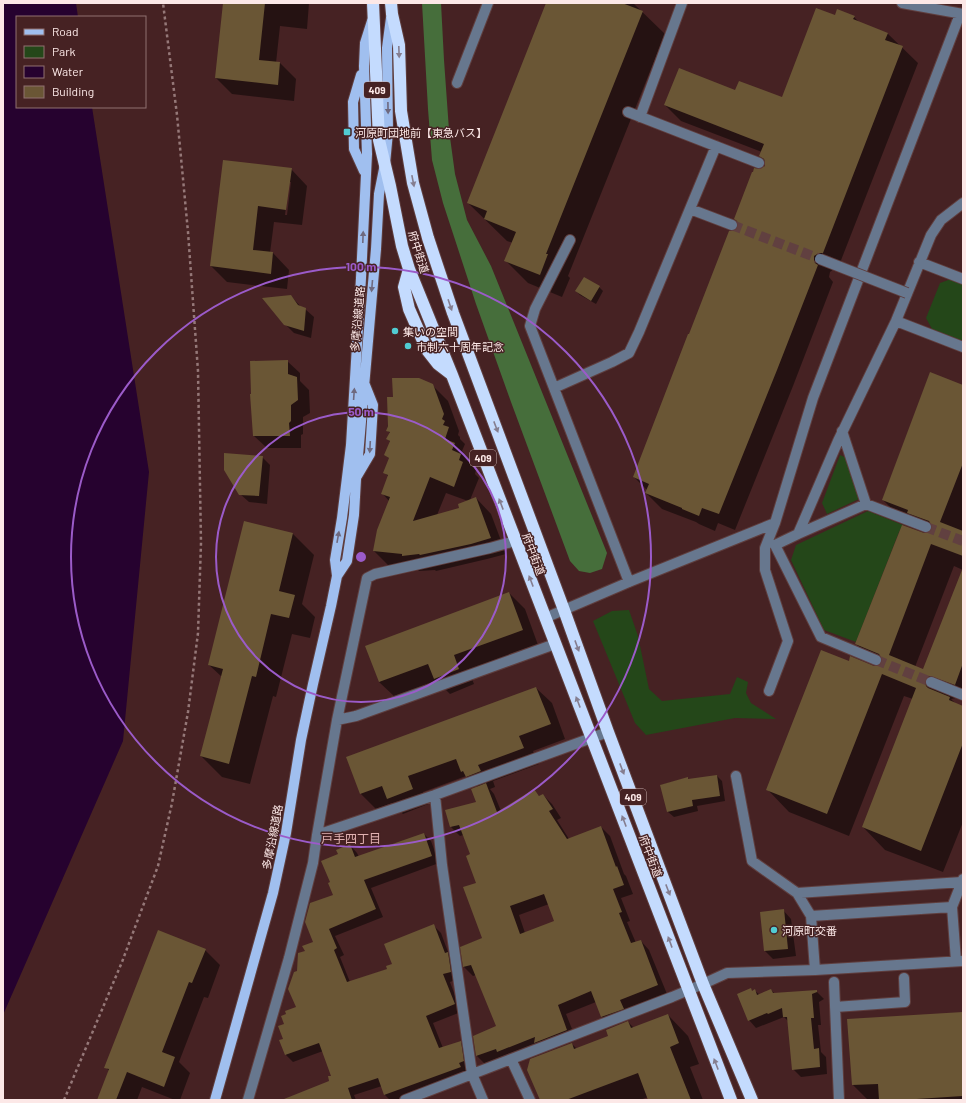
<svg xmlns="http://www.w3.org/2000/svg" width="966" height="1103" font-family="Barlow,'Noto Sans JP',sans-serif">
<rect width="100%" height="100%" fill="#462223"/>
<path fill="#244719" d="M951,279l12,5v57l-31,-12 -6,-11 14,-35z
M840,455l9,4 12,39 -34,16 -5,-11z
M868,511l35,14 -4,7 -43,110 -32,-12 -33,-70 5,-15z
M629,610l9,26 11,53 13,12 68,-7 7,-17 11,5 -2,11 5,10 25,16 -41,-1 -89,17 -11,-12 -42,-102 19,-10z"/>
<path fill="#466e3b" d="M422,3h19l3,57 5,70 6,44 12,46 24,46 116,287 -5,16 -12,4 -11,-2 -9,-10 -59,-159 -35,-98 -33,-101 -11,-43 -4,-51z"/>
<path fill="#26022f" d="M3,3h73l2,14h-61v90h75l57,365 -26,269 -120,274z"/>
<path fill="#0007" fill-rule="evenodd" d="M224,3h85l-2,26 -27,-3 -4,37h4l16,16 -2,22 -62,-7 -16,-16z
M548,3h85l32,31 -97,242 2,2 -8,19 -34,-14 -22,-22 7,-18 -6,-2 -39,-38z
M835,16l19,1 6,6 27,10 31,30 -80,205h-3l-5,4 -1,5 4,5 -40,104 -58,144 -17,-7 -3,8 -16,-7 -3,-2 -34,-13 -16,-16 1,-3 -13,-13 100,-245 5,-4 22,-58 5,-4v-4l-6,-6 2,-4 -81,-31 -16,-16 71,-14 47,8z
M224,161l67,8 16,17 -5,39 -28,-3 -4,31h3l16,17 -2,19 -60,-7 -16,-16zM289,182h2l-4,33h-2z
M584,278l15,9 4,4 -7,13 -16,-9 -4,-4z
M291,296l10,11 4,2 9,8 -3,21 -17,-5 -9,-9z
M287,361l13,12v8l9,9 1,23 -7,4v17l-2,1v13h-34l-13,-12 -3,-41z
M432,385l16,16 11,30 -1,4 2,2v2l5,5 -3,7 8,9 -1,3 7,7 -1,4 4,4 -9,22 6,-2 15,16 15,40 -19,5 -51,12 -1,-1 -16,1 -2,-2 -27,-2 -16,-16 15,-50 -7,-8 7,-16 -5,-5 6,-13 -5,-4 5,-13 -2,-3 2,-6 -3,-3 7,-33zM446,493l22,8 -7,8 -24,6z
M963,386v184l-9,-4 -39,101 9,3 39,-100v131l-7,-3 -5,1 6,6 6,2v115l-20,50 -58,-22 -22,-23 50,-128 -9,-3 -55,140 -60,-24 -22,-23 82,-127 25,5 5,-1 -23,-22 68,-110 5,-1 -4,-4 -20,-7 -22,-22z
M262,457l8,8 -3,39 -18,-2 -9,-8z
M245,522l48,12 21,21 -12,49 13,13 -5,21 -18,-4 -16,63 -3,-1 -23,88 -28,-7 -21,-21 21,-79 -13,-12z
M509,593l16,16 13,36 -69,26 5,13 -24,10 -12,-12 -43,15 -16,-15z
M536,688l16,15 13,36 -32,12 6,13 -46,17 2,6 -5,2 4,5 7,17 33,-21 6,7 3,-2 9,9 9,14 -4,2 12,19 32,-12 9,9 14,38 2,2 7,18 -12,4 9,23 -3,1 9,21 5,-2 8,9 18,44 -56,32 -9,-9 -6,-15 -30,12 10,25 -90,26 -9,-9 -3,-20 24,-9 -22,-52 -3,1 -9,-9 -3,-20 22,-9 -6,-55 -6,-28 -8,-20 -3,1 -9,-9 26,-25 1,-15 -12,-11 -43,16 5,12 -25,10 -11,-11 -16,6 -15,-15 -14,-36zM549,904l6,18 -30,11 -6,-18z
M717,776l5,5 3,20 -28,5 1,5 -24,6 -6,-5 -7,-27 26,-7 3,2z
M424,834l7,7 8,22 -68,25 12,29 -48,19 9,19 -4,2 10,25 38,-13 46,-43 7,7 17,46 -8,3 11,30 -28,11 10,25 17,-6 8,7 3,20 -5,1 1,4 -68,26h-9l-5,-5 -3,-9 -28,9 2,5h-64l39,-18 1,-6 -9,-25 -30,11 -7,-7 -2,-15 2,-16 11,-16 1,-36 8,-21 8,-8 20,-47 5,-41 11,-10 7,8 2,4z
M783,910l8,9 5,37 -23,3 -8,-8z
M205,950l15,15 -12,33 -4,-1 -25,65 11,11 -10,27h-5l-33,-13 -5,13h-39l11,-29 -3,-4z
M771,990l4,4 41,-3 8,8 -5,3 2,23h-3l3,27 5,5 1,17 -26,3 -8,-8 -4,-47 -5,-5 -28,11 -7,-8 3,-28 3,-1 5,4z
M963,1013v87h-95l-15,-15z
M668,1015l20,21 11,28 -9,3 13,33h-54l-1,-3 -8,3h-98l30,-56 5,5 33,-12 18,-15 6,6z"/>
<path fill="#6a5635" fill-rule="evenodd" d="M223,3h42l-6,57 21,2 -2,23 -63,-7z
M546,3h76l21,8 -97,243h2l-8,21 -36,-14 12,-29 -32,-13 3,-8 -20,-8z
M816,8l19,7 2,-6 18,7 -2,3 35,14 -3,7 18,6 -80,207h-4l-5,3v4l1,3 3,2 -41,105 -58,144 -17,-6 -3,8 -17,-7v-1l-37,-15 4,-9 -16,-7 55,-143h1l40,-103h4l5,-3v-4l-1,-3 -3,-2 18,-47h1l1,-4 6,1 5,-3v-4l-1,-3 -5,-3 5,-12 -100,-39 15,-37 56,22 4,-9 43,16z
M223,160l69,8 -6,42 -28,-4 -5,44 20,2 -2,22 -61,-8z
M584,277l16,9 -9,15 -16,-10z
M291,295l7,10 8,3 -2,23 -20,-6 -22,-27z
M288,360v14l9,3 1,23 -7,5v16l-2,2 1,13h-37l-3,-42h1l-1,-33z
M930,372l33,13v78l-23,59 23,9v25l-32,-12 -42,111 34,14 39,-99h1v93l-8,22 -25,-9 -3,1 -2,5 1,4 2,2 22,9 -1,3 14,6v37l-42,108 -59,-24 54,-139 -34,-14 -55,140 -61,-24 55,-140 28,11 1,-5 24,10 6,-1 2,-3v-3l-3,-5 -24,-10 47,-119 22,8 6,-1 2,-3v-3l-3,-5 -22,-8 1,-3 -26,-10z
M392,378h27l14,6 11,30 -2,5 3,2 -2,4 6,2 -4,12 10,4 -3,7 9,4 -2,6 4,2 -9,25 -24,-10 -17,44 46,-13 -1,-4 18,-7 15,41 -20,6 -51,11 -1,-1 -17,2v-2l-29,-3 4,-21 13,-33 -9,-3 7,-19 -5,-2 6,-15 -5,-3 6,-14 -4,-2 4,-7 -4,-1 2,-5 -1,-29h6z
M224,453l39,3 -4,40 -20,-1 -15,-25z
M244,521l49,12 -14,58 16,4 -6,23 -18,-4 -15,63 -4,-1 -23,88 -29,-8 23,-87 -15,-4z
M509,592l14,38 -69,25 5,14 -25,10 -6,-15 -49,18 -14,-36z
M536,687l15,37 -32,12 5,12 -46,17 3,6 -15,6 -3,-6 -2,1 -5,-13 -48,17 5,13 -26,10 -5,-13 -22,8 -14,-37z
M717,775l3,21 -28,4 1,6 -26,6 -7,-27 28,-8v2z
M486,783l11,29 37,-23 5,7 4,-2 10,15 -4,2 18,28 34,-13 15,41 1,-1 7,19 -11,4 9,23 -3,1 12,30 10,-3 17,45 -38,15 4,9 -23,8 -10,-26 -33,14 9,25 -33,13 1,-6 -38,15 -1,-3 -20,7 -3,-20 23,-10 -25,-61 -8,2 -3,-20 22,-9 -19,-51 13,-4 -10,-27 4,-2 -11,-29 -9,2 -5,-17 31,-8 -5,-13zM544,894l10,27 -34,13 -10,-28z
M424,833l8,23 -68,24 12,29 -47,20 8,19 -3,2 13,32 40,-13 -1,-3 6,-2 -8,-20 50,-20 11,29 3,-1 3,20 -8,2 12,30 -29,12 13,32 22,-7 3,20 -5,2 2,4 -77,28 -6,-17 -30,10 4,12h-68v-1l45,-18 -1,-5h3l-12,-33 -34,12 -6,-15 4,-1 -5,-13 6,-2 -3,-8 5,-2 -1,-3 11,-4 -8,-18 6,-17 3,-1 1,-18 7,-2 -3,-5 11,-4 -8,-20 5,-19 23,-8 -5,-12 2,-1 -9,-21 17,-7 -2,-4 14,-6 5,13z
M784,909l4,40 -24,2 -4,-39z
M158,930l48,19 -14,34 -3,-1 -27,70 13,5 -11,30 -37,-15 -11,28h-19l12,-31 -5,-1z
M751,988l1,3 3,-2 2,6 14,-6 2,4 44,-3v2l-5,2 2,24h-3l3,31 5,-1 1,19 -28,3 -5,-53h-4l-1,-9 -14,6 -1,-1 -19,8 -11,-27z
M963,1012v84l-62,4h-22l-1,-16 -26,1 -5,-66z
M668,1014l11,29 -9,4 21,53h-43l-10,-27 -72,27h-26l-13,-30 3,-11 42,-16 2,6 34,-13 -2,-6 22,-9 3,7z"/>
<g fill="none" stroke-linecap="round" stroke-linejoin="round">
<path stroke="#614040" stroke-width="10" stroke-dasharray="10 5" stroke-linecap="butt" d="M732,225l88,34
M926,527l37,14
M876,660l55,22"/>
<g stroke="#5f3e3e" stroke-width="12">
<path id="minor" d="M902,3l61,11
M457,83l31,-80
M628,112l131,51
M640,117l42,-114
M690,209l42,16
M570,240l-35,69 -5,17 99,256
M919,262l44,17
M896,321l67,26
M554,388l58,-26 17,-9 10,-21 77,-186
M842,431l24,73
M798,534l40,-93 58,-120 35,-86 10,-15 22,-17
M545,618l84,-36 146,-59
M876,660l-55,-23 -46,-92 23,-11 68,-30 60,23
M931,682l32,13
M769,691l19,-50 -23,-71v-22l10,-25 38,-125 147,-384
M337,720l19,-4 199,-72
M736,776l16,85 45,32 14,23 4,54
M435,795l7,70 30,209 11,26
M317,835l118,-40 173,-63
M797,893l165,-11
M811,916l141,-9
M956,961l-4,-54 11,-28
M834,982l5,118
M835,1007l70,-5 -1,-24
M511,1059l19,41
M248,1100l41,-142 24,-95 4,-28 20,-115 30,-142 8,-4 115,-26 25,-7
M405,1100l267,-103 31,-13 24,-11 88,-3 148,-9"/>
</g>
<g stroke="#5f3e3e" stroke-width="12">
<path id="major" d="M361,75l-8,27 1,47 10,22
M357,476l13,-22 3,-49 -8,-20
M337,576l10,-15 7,-46 2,-36 20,-230 3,-55 6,-30 3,-32 -1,-84 4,-30
M215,1100l58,-207 13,-60 15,-93 12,-56 18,-78 6,-30 -2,-16 7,-42 9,-73 10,-167 6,-124 -3,-88 1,-23 7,-22"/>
</g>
<g stroke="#5f3e3e" stroke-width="14">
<path id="highway" d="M373,3l6,137 11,46 12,60 7,23 43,106 279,725
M391,3l1,11 7,31 2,66 12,72 15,55 25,75 111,297 44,122 95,252 49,116
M409,269l-5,18 5,22 18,41 11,14 13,10"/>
</g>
<path stroke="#957878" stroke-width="2.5" stroke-dasharray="3 3" stroke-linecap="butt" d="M64,1100l58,-138 36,-96 14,-63 16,-91 10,-79 3,-90 -3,-172 -10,-139 -11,-117 -14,-112"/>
<use href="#minor" stroke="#67778e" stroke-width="10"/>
<use href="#major" stroke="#a0bfef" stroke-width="10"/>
<use href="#highway" stroke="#c4dbfe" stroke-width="12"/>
<g stroke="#5f3e3e" stroke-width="12" stroke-linecap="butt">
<path id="minor-bridge" d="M820,259l87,34"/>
</g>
<use href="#minor-bridge" stroke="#67778e" stroke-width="10"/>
</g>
<defs><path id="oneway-solid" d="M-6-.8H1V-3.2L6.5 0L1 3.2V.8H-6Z"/></defs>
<g fill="#857e90">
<use href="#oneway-solid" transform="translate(399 52) rotate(88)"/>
<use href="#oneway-solid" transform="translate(413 181) rotate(79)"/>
<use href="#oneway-solid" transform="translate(450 305) rotate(71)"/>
<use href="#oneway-solid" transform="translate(496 427) rotate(69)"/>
<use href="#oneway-solid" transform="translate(501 504) rotate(-111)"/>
<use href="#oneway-solid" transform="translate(531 581) rotate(-111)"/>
<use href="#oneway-solid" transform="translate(577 646) rotate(70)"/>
<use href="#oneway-solid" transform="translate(578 702) rotate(-111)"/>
<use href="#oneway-solid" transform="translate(622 769) rotate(69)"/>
<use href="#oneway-solid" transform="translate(624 821) rotate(-111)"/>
<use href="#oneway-solid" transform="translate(668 890) rotate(69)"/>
<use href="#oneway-solid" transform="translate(670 942) rotate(-110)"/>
<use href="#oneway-solid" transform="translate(716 1064) rotate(-111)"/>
</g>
<g fill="#6e697f">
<use href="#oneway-solid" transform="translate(388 108) rotate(89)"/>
<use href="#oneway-solid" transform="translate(363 237) rotate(-88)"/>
<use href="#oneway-solid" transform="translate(372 286) rotate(95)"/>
<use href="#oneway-solid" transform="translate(354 394) rotate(-86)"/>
<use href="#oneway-solid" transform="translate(370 447) rotate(93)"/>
<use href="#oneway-solid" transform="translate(338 537) rotate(-80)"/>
</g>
<g fill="none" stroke="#9b5bc9" stroke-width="2">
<circle cx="361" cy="557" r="145"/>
<circle cx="361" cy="557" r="290"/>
</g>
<g fill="#51ccd2" stroke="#462223" stroke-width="1.5">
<rect x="343" y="128" width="8" height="8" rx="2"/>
<circle cx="395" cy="331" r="4"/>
<circle cx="408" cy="346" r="4"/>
<circle cx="774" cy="930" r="4"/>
</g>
<g text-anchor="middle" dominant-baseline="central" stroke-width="3" stroke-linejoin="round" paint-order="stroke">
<g fill="#462223" stroke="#c5adac" stroke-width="1">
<rect x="364" y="82" width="26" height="16" rx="3"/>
<rect x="470" y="450" width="26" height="16" rx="3"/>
<rect x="620" y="789" width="26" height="16" rx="3"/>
</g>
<g font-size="10" font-weight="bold" fill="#fce8e7">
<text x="377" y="90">409</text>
<text x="483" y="458">409</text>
<text x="633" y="797">409</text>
</g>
<g font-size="11" fill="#fce8e7" stroke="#462223" text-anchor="start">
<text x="355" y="132">河原町団地前【東急バス】</text>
<text x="403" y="331">集いの空間</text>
<text x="416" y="346">市制六十周年記念</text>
<text x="782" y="930">河原町交番</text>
</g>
<g font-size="11" fill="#fce8e7" stroke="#462223">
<text transform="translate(419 252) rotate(73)">府中街道</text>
<text transform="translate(357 319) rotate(-85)">多摩沿線道路</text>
<text transform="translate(534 554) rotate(69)">府中街道</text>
<text transform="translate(272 837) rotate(-79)">多摩沿線道路</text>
<text transform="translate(651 856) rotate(69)">府中街道</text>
</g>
<g font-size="12" fill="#e0b1b1" stroke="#462223">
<text x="351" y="838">戸手四丁目</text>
</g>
</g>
<circle cx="361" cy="557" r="6" fill="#9b5bc9" stroke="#462223" stroke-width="2"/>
<g font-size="12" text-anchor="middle" font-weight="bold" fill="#9b5bc9" stroke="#462223" stroke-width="3" stroke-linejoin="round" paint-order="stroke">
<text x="361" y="271">100 m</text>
<text x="361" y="416">50 m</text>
</g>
<rect width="966" height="1103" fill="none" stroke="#fce8e7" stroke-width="8"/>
<rect x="16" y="16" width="130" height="92" fill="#462223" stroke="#8f7171"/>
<rect x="24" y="29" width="20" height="6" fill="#a0bfef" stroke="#8f7171"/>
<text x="52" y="36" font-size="12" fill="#fce8e7">Road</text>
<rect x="24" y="46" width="20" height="12" fill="#244719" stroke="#8f7171"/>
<text x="52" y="56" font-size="12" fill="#fce8e7">Park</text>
<rect x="24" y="66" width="20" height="12" fill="#26022f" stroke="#8f7171"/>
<text x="52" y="76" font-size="12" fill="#fce8e7">Water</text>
<rect x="24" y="86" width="20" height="12" fill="#6a5635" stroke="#8f7171"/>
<text x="52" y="96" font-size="12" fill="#fce8e7">Building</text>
</svg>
